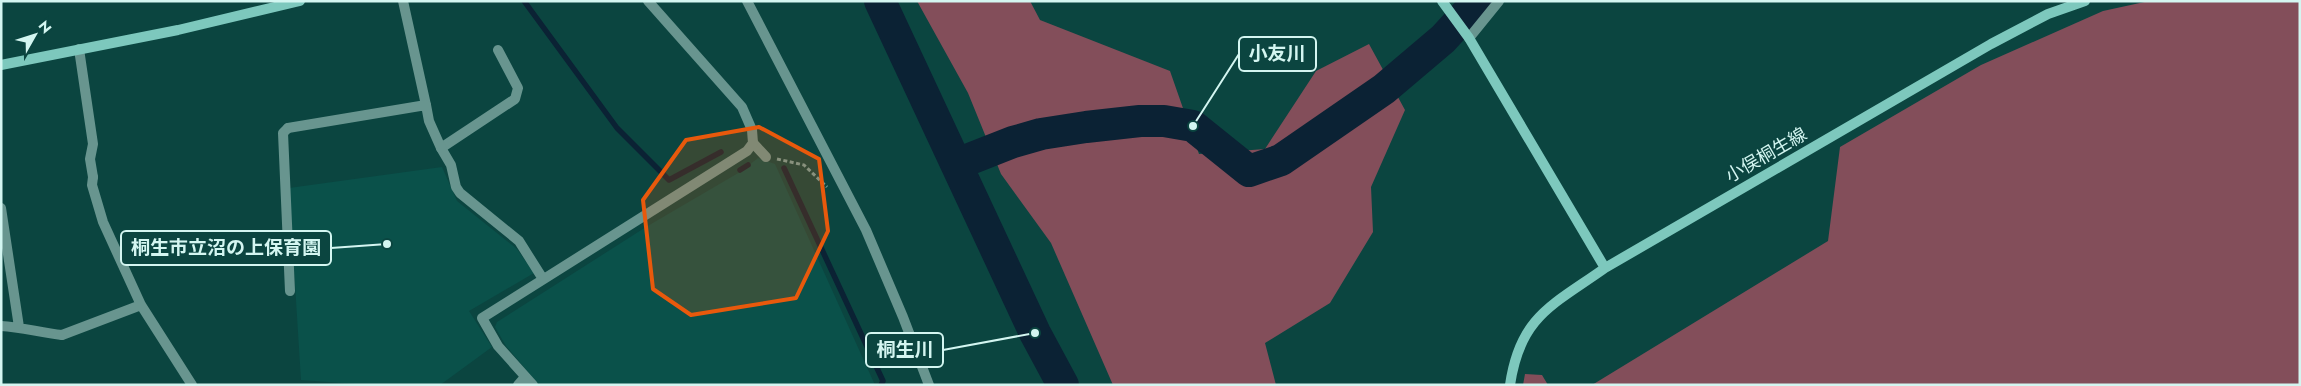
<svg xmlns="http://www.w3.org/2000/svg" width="2301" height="386" font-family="Jost,'Noto Sans JP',sans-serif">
<rect width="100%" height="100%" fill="#0b4540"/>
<path fill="#0a514a" d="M758,158l17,6 100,221h-336l-33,-39 -11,-19 2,-5 149,-95 94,-55z
M442,167l15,34 60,48 17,24 -65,38 23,36 -52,38h-72l-67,-5 -12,-192z"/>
<path fill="#834e5a" d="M917,1h113l10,19 130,51 29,83 66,-5 51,-78 53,-27 36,66 -34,77 2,45 -43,71 -65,40 11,42h-163l-62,-142 -50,-69 -33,-81z
M2149,1h151v384h-708l236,-144 12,-94 141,-82 122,-54z
M1525,374l17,1 6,10h-25z"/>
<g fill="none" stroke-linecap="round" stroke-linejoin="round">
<path stroke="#0b2234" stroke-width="5.5" d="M524,1l93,127 52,52 52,-28
M784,168l99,213 -2,4
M740,170l8,-5"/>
<path stroke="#0b2234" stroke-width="32" d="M880,1l155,332 28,52
M957,164l56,-22 28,-8 45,-7 54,-6h24l29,5 56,45 32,-11 103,-71 59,-50 35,-38"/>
<path stroke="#719f9a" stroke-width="3" stroke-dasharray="4 2.5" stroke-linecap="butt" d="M777,159l27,6 23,22"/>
<path stroke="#68958f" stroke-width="10" d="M403,1l23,104
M747,1l119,229 37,87 26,68
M1469,38l30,-37
M288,128l-5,5 7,158
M753,143l13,14
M441,148l74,-49 3,-11 -20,-38
M93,177l-1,8 11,37 38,83 51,80
M62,335l79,-30"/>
<path stroke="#68958f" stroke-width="10" d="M79,49l14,95 -3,15 3,18
M288,128l138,-23 3,16 12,27 10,17 5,22 4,6 59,48 24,38
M1,208l18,119
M1,326c21,1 40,7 61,9
M518,385l7,-8
M533,385l-35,-39 -16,-28 265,-167 6,-8 -1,-13 -10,-23 -94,-106"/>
<path stroke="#7dc8bd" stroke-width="10" d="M1442,1l27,37 136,230
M1,65l177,-35 122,-29
M1510,385c10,-69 43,-80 95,-117l386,-224 57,-30 37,-13"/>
</g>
<path fill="#e8590c" fill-opacity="0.2" stroke="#e8590c" stroke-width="4" stroke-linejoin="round" d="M759,127l60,32 9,72 -32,67 -105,17 -38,-26 -10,-89 43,-60z"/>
<g text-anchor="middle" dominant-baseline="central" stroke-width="4" stroke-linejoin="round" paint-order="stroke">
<g font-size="18" fill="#d4f6f1" stroke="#0b4540">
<text transform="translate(1766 155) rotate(-30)">小俣桐生線</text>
</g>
</g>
<path fill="none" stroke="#d4f6f1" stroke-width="2" d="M1193 126L1239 54M387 244L331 248M1035 333L943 350"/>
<g fill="#d4f6f1" stroke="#0b4540" stroke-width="2">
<circle cx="1193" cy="126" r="5"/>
<circle cx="387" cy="244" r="5"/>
<circle cx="1035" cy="333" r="5"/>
</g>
<g fill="#0b4540" stroke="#d4f6f1" stroke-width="2">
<rect x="1239" y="37" width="77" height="34" rx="5"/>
<rect x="121" y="231" width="210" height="34" rx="5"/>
<rect x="866" y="333" width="77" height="34" rx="5"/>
</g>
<g font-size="19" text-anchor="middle" font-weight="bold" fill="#d4f6f1">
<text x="1277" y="60">小友川</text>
<text x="226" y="254">桐生市立沼の上保育園</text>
<text x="905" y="356">桐生川</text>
</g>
<rect width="2301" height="386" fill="none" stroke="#d4f6f1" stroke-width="5"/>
<g transform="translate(35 35) rotate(51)" stroke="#0b4540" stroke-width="4" paint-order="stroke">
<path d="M0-4L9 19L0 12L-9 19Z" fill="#d4f6f1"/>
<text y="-8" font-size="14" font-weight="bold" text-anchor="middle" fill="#d4f6f1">N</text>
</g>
</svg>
